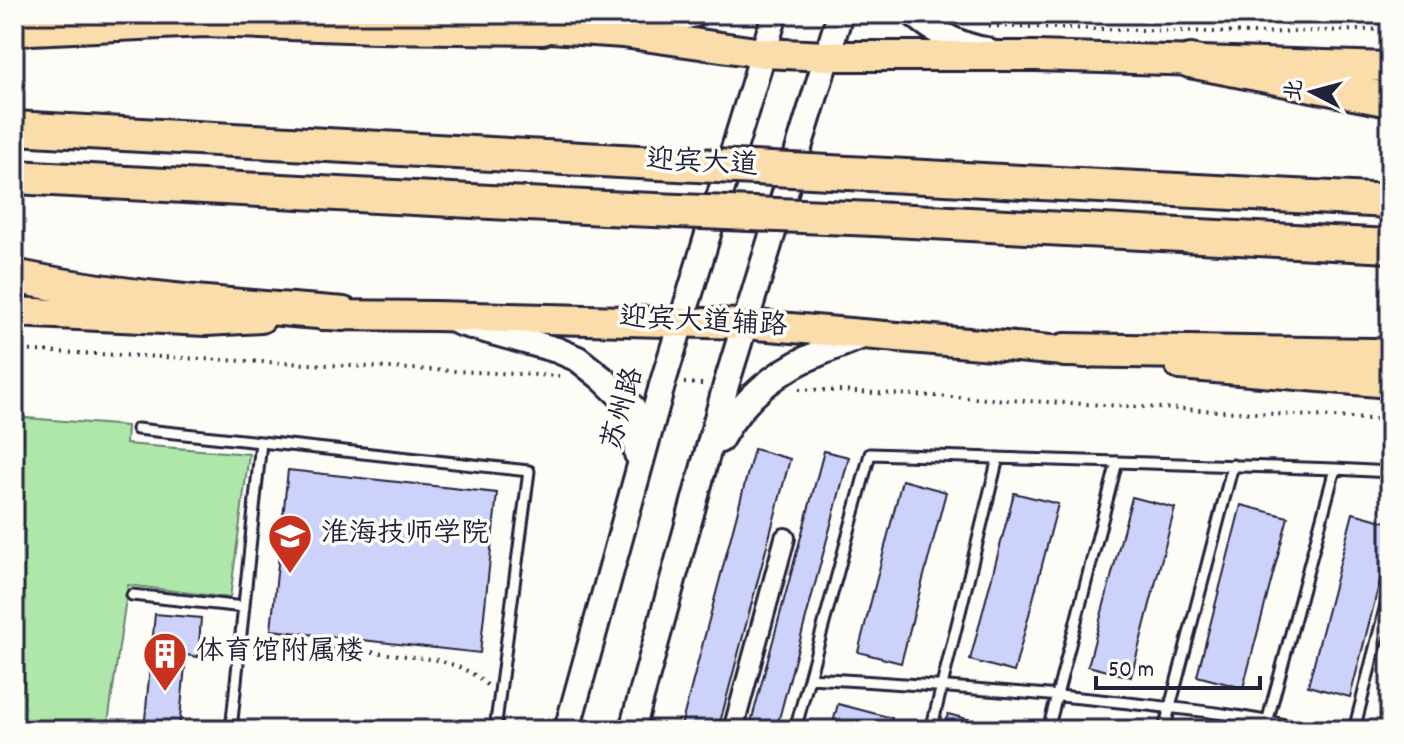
<svg xmlns="http://www.w3.org/2000/svg" width="1404" height="744" font-family="Dekko,'LXGW WenKai TC',sans-serif">
<rect width="100%" height="100%" fill="#fdfcf7"/>
<filter id="ink" filterUnits="userSpaceOnUse"><feTurbulence type="fractalNoise" baseFrequency=".0125" numOctaves="2"/><feDisplacementMap in="SourceGraphic" scale="16" xChannelSelector="R" yChannelSelector="G"/><feConvolveMatrix kernelMatrix="1 2 1 2 8 2 1 2 1" color-interpolation-filters="sRGB"/></filter>
<g filter="url(#ink)">
<path fill="#afe6aa" stroke="#688472" stroke-width="2" d="M14,417l113,9 -1,18 123,10 -19,144 -102,-13 -21,145h-93z"/>
<path fill="#cdd2fa" stroke="#22223b" stroke-width="2" d="M754,449l36,10 -72,271h-38z
M824,451l25,6 -73,273h-27z
M288,470l209,23 -17,160 -209,-23z
M902,480l44,12 -45,171 -43,-11z
M1014,493l44,11 -44,168 -44,-12z
M1132,497l43,11 -44,169 -43,-11z
M1241,505l47,12 -45,171 -46,-12z
M1353,513l37,10v19l-40,155 -42,-11z
M155,614l46,4 -3,39 -12,-2 -7,75h-35z
M838,704l54,14 -4,12h-57z
M948,714l49,13 -1,3h-53z"/>
<g fill="none" stroke-linecap="round" stroke-linejoin="round">
<g stroke="#22223b" stroke-width="15">
<path id="lane" d="M137,429l124,13
M132,595l112,12
M809,678c104,6 207,13 310,24 63,7 126,12 187,28
M231,730l30,-288 268,29 -34,259
M795,730l75,-276 465,15 55,3
M931,730l67,-272
M1048,730l69,-268
M1164,730l69,-265
M1265,730l70,-261
M1354,730l36,-141"/>
</g>
<g stroke="#22223b" stroke-width="24">
<path id="street" d="M733,730l52,-192"/>
</g>
<g stroke="#22223b" stroke-width="30">
<path id="secondary" d="M914,14c21,18 44,32 72,36
M628,32l67,-18
M460,323l97,27 21,9 25,20 30,29 4,46
M720,440c17,-31 41,-56 73,-74 22,-13 51,-22 74,-32
M567,730l96,-348 112,-368
M632,730l94,-345 114,-371"/>
</g>
<g stroke="#22223b" stroke-width="34">
<path id="primary" d="M521,26l102,7 140,20 64,3h209l354,11
M14,312l192,9 55,-3
M322,315l113,1 309,8 343,29
M1180,365l210,18"/>
</g>
<g stroke="#22223b" stroke-width="38">
<path id="highway" d="M14,30l16,-2 175,-8 171,6 166,2
M1190,61l200,39
M14,128l606,33
M887,175l503,26
M14,177l591,31
M874,219l516,27
M14,276c108,23 219,29 329,38
M1065,350l310,5 15,-2"/>
</g>
<path stroke="#22223b" stroke-width="4" stroke-dasharray="2 6" stroke-linecap="butt" d="M861,14l31,3
M989,26l265,7 136,-4
M14,350l545,26
M684,383l19,1
M799,389l591,31
M255,655l27,-11 11,-2 144,18c22,6 33,10 50,25"/>
<use href="#lane" stroke="#fdfcf7" stroke-width="9"/>
<use href="#street" stroke="#fdfcf7" stroke-width="18"/>
<use href="#secondary" stroke="#fdfcf7" stroke-width="24"/>
<use href="#primary" stroke="#fbddab" stroke-width="28"/>
<use href="#highway" stroke="#fbddab" stroke-width="32"/>
<g stroke="#22223b" stroke-width="38" stroke-linecap="butt">
<path id="highway-bridge" d="M620,161l267,14
M605,208l269,11"/>
</g>
<use href="#highway-bridge" stroke="#fbddab" stroke-width="32"/>
</g>
</g>
<defs>
<g id="school-pin" transform="scale(2.3)"><path d="M0 17L-7.5 6A9.5 9.5 0 1 1 7.5 6Z" fill="#c8321e" stroke="#fdfcf7"/><path d="M0-5L7-2L0 1L-7-2ZM-4 1L0 2.5L4 1V4Q0 6-4 4Z" fill="#fff"/></g>
<g id="building-pin" transform="scale(2.3)"><path d="M0 17L-7.5 6A9.5 9.5 0 1 1 7.5 6Z" fill="#c8321e" stroke="#fdfcf7"/><path d="M-4-6H4V6H1V3H-1V6H-4ZM-2.5-4.3h1.7v1.8h-1.7ZM.8-4.3h1.7v1.8H.8ZM-2.5-1h1.7V.8h-1.7ZM.8-1h1.7V.8H.8Z" fill="#fff"/></g>
</defs>
<g fill-rule="evenodd">
<use href="#school-pin" x="290" y="536"/>
<use href="#building-pin" x="165" y="654"/>
</g>
<g text-anchor="middle" dominant-baseline="central" stroke-width="7" stroke-linejoin="round" paint-order="stroke">
<g font-size="28" fill="#22223b" stroke="#fdfcf7">
<text transform="translate(702 165) rotate(3)">迎宾大道</text>
<text transform="translate(703 324) rotate(3)">迎宾大道辅路</text>
<text transform="translate(625 409) rotate(-74)">苏州路</text>
</g>
<g font-size="28" fill="#22223b" stroke="#fdfcf7" text-anchor="start">
<text x="321" y="536">淮海技师学院</text>
<text x="196" y="654">体育馆附属楼</text>
</g>
</g>
<rect width="1404" height="744" fill="none" stroke="#fdfcf7" stroke-width="48"/>
<rect x="24" y="24" width="1356" height="696" fill="none" stroke="#22223b" stroke-width="3" filter="url(#ink)"/>
<g transform="translate(1312 92) rotate(276)" stroke="#fdfcf7" stroke-width="6" paint-order="stroke">
<path d="M0-6L14 30L0 20L-14 30Z" fill="#22223b"/>
<text y="-12" font-size="22" font-weight="bold" text-anchor="middle" fill="#22223b">北</text>
</g>
<path d="M1096 676v12h164v-12" fill="none" stroke="#22223b" stroke-width="4"/>
<text x="1108" y="676" font-size="24" fill="#22223b" stroke="#fdfcf7" stroke-width="6" paint-order="stroke">50 m</text>
</svg>
